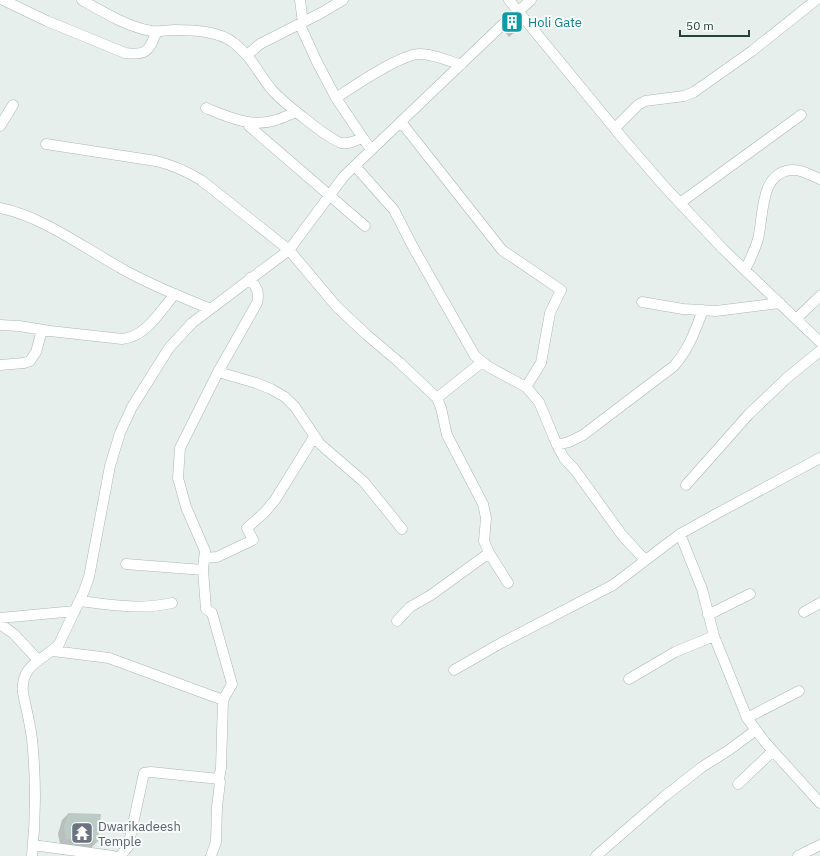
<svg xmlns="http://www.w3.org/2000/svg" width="820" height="856" font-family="'IBM Plex Sans',sans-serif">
<rect width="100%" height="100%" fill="#e6efeb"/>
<path fill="#0003" d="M517,22v8l-8,7 -3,-4z
M68,814l29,28 -6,6 -31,-4 -2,-10 4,-14z"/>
<path fill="#bbcac4" d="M517,20l5,7 -9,7 -4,-6z
M68,813l33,1 -3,28 -32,-3 -2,-12z"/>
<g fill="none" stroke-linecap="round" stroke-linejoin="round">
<g stroke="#a8b8b2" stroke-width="11">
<path id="minor" d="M3,0l44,21 78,32c23,3 24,-3 32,-22
M82,0c21,12 44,26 69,31 8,1 16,-1 24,-1 19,0 44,1 59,13 18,14 24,30 38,47 9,10 58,51 70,53 8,1 13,-2 20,-5
M300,0l3,23
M509,0l116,141 39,45 59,63 97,93
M300,25l17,37 19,36 35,52
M247,55l13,-11 61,-31 22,-13
M336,98c18,-12 63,-43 83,-44 14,0 28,6 42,11
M206,108c22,9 46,20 70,12 7,-2 14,-6 21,-8
M401,122l101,128 59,40 -11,23 -9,50 -15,24
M0,126l13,-21
M249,126l116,100
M615,128l23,-23 7,-4 39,-5 10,-4 58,-41 64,-51
M46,144l110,17c17,4 30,10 45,19l88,70 48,57 30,28 33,28 37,35 4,10 6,27 36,69 3,14 -2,23 5,12 19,30
M355,166l39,44 19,37 62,109 14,11 37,20 13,15 18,43 7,13 11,12 47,65 23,25
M680,203l121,-88
M0,208c43,9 81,38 119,59 28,17 61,29 91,42
M745,270c5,-10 10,-20 13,-31 6,-23 1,-69 36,-69 9,0 18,6 26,9
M642,302l41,7 33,2 64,-8
M796,319l24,-23
M0,325l19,1 31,5 72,8c24,-2 38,-28 53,-45
M0,365l24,-2 6,-2 6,-9 6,-22
M218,372l38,11 15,6 14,8 10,10 25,37 44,38 38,47
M437,398l45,-36
M557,445l12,-3 14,-7 91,-69c15,-17 21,-35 29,-56
M686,485l63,-71 39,-37 32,-26
M680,534l22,55 12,47 33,82 18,24 55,61
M204,558l13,-1 36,-17 -6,-12 17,-15 11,-13 39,-63
M126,564l77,6 2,-19 -19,-44 -8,-29 2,-30 38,-76 39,-69c3,-11 -1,-16 -7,-25
M203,570l3,39 6,4 20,71 -9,16 -2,68 -2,11 1,3 -3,25 -1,35 -5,14
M80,601c31,4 61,9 92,2
M804,612l16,-9
M708,615l42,-21
M0,618l75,-7
M397,621l13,-14 21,-12 58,-42
M0,624l14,10 24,26
M53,651l56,7 114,42
M454,670l47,-27 112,-58 67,-51 36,-20 104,-56
M629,679l46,-27 39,-16
M747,718l52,-27
M738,784l35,-33
M33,845l80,11
M32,856c4,-39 4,-78 0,-117 -2,-16 -6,-31 -9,-46 -3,-29 20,-32 36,-49l25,-53 5,-14 21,-111 10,-33 12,-26 37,-59 23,-25 97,-73 55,-74 155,-148 32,-28
M120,856l8,-9 16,-74 7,-1 68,7
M596,856l69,-60 37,-29 27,-17 27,-20
M798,856l22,-11"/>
</g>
<use href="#minor" stroke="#fff" stroke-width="10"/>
</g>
<defs>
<g id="building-square" transform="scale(1.15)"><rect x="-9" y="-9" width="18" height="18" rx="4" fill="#0f9aa8" stroke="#f7fbf9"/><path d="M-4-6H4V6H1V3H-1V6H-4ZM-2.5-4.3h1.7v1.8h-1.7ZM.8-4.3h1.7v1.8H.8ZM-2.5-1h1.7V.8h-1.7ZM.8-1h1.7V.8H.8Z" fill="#fff"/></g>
<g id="temple-square" transform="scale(1.15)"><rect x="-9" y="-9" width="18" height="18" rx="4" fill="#6b7280" stroke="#f7fbf9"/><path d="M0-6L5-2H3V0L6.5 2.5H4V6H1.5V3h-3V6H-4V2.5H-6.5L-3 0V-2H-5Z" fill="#fff"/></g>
</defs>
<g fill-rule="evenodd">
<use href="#building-square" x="512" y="22"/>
<use href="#temple-square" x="82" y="833"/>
</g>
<g text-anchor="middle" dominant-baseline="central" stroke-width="4" stroke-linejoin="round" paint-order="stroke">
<g font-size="13" fill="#0d838f" stroke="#f7fbf9" text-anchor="start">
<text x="528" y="22">Holi Gate</text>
</g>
<g font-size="13" fill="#5b616d" stroke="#f7fbf9" text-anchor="start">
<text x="98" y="826">Dwarikadeesh<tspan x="98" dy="15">Temple</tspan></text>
</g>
</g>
<path d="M680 30v6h69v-6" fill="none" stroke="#24423a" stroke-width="2"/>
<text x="686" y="30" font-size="12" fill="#24423a" stroke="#f7fbf9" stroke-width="3" paint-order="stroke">50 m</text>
</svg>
